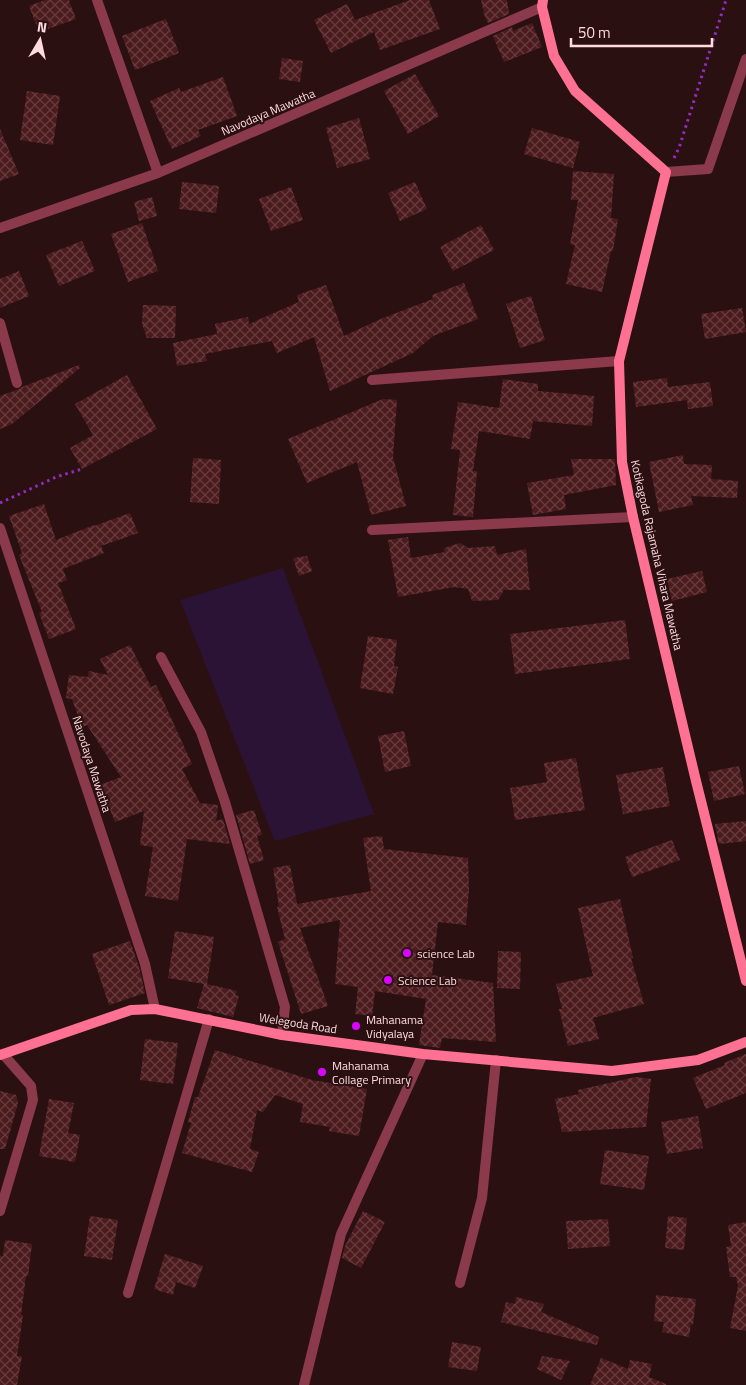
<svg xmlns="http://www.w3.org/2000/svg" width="746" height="1385" font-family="'Titillium Web',sans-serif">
<defs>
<pattern id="building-cross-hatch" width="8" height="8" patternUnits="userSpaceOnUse" patternTransform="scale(1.25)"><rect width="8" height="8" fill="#4c1b1e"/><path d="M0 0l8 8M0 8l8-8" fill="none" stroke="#673c3e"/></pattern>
</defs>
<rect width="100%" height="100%" fill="#2b1012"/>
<path fill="#2b1335" d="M283,568l91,246 -99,27 -95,-241z"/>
<path fill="url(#building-cross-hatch)" d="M45,0h24l7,19 -37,13 -10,-26z
M410,0h19l11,29 -60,21 -6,-18 -43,21 -17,-33 33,-16 8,16z
M481,0h26l2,14 -21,9 -4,-9z
M166,19l13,34 -44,17 -13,-34z
M532,23l10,24 -38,15 -11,-26 19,-9 1,4z
M282,58l21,3 -3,21 -21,-3z
M415,74l24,42 -31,18 -24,-43z
M223,77l14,39 -39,14 3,6 -29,13 -22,-48 29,-13 2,4z
M27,91l33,5 -7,49 -33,-5z
M359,118l11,41 -33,9 -11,-40z
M532,128l48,14 -7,26 -49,-14z
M0,129l19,45 -19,7z
M573,171l41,3 -3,44 7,1 -5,32h-2l-9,41 -36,-8 9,-39 -5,-1 8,-44h-7z
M182,182l37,4 -3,27 -37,-4z
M415,182l12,27 -27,12 -12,-28z
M291,187l12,33 -32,11 -12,-32z
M152,197l5,19 -18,5 -5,-19z
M142,223l16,48 -30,11 -17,-48z
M481,225l13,25 -41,21 -13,-24z
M82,241l13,30 -36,15 -13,-31z
M19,271l10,25 -29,12v-29z
M464,283l14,36 -45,17 -20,17 -83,38 -16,-54 -37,16 -5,-12 -67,13 2,7 -30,5 -4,-23 44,-9 -2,-10 33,-7 1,7 50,-22 -2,-7 29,-10 18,51 39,-18 50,-19 -1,-4z
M531,296l14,44 -25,8 -14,-44z
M143,305l33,1 -1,32h-28l-5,-14z
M742,308l4,24 -41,7 -4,-25z
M79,365l1,3 -68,56 -12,5v-33l19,-7 3,-2z
M127,375l30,54 -75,40 -12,-21 23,-13 -18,-31z
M667,378l1,9 42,-5 3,24 -25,3 -1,-9 -51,7 -3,-25z
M503,379l35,5v7l56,5 -2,30 -59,-5 -3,18 -51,-8 -6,40h4l-4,46 -20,-2 7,-65 -9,-1 7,-47 41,6z
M383,399l14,1 -4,57 13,49 -35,9 -14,-53 -50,21 -19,-44z
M683,455l1,9 28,1 -1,14 27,2 -1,17 -46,-2 2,9 -34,7 -10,-50z
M193,458l28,2 -2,44 -29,-2z
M571,459h44l1,26 -52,10 2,14 -33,6 -6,-32 47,-8z
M44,504l12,36 38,-15v1l36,-13 8,20 -37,13 3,7 -41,16 4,11 -9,3 18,46 -27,10 -10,-26 3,-1 -23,-57 3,-2 -13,-37z
M408,537l3,21 34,-6 -1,-4 16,-5 8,5 27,-2 2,9 29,-6 4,41h-26l-6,10 -26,1 -4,-12 -14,-2 -56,10 -10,-57z
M307,556l5,15 -13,5 -6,-18z
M702,571l5,21 -35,9 -5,-22z
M625,620l5,39 -115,15 -5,-40z
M368,636l29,4 -3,26 4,1 -5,27 -33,-6z
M130,645l21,42 5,-2 36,79 -10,5 18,34 18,2 -2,16 7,-2 7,25 -43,-5 -9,62 -33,-5 8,-49 -13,-2 4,-34 -29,11 -15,-37 21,-8 -34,-52 -5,2 -10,-28 -6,-1 3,-23 19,2 1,-6 19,4 -8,-16z
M404,731l7,35 -26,6 -7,-36z
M576,758l9,52 -70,10 -5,-32 37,-6 -3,-19z
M739,766l6,28 -31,7 -6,-29z
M663,767l7,39 -47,8 -7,-39z
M254,810l8,25 -5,1 7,24 -14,4 -14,-49z
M746,821v20l-27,3 -4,-20z
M382,836l2,13 84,9 1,32 -3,35 -28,-3 -6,53 61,8 3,59 -54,-4 -2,10 -21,-3 7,-46 -51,-8 -3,25 -17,-2 3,-27 -23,-3 5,-64 -40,8 28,78 -27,8 -23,-72 7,-3 -8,-32 2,-1 -6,-38 17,-3 7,39 74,-13 -8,-53z
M672,840l8,20 -48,17 -7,-20z
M620,899l13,59h-2l13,46 -51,14 6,21 -31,7 -9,-37h3l-6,-25 37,-8 -15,-68z
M175,931l39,6 -7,47 30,7 -2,4 4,1 -6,21 -36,-9 7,-24 -36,-6z
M130,941l9,26 6,26 -36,12 -17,-51z
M498,951l23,1 -1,37 -23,-1z
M145,1039l33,4 -5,41 -33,-4z
M215,1050l97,30 55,9 -8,47 -30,-5 1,-4 -30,-5 3,-18 -28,-9 -12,17 -6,-2 -7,39 9,3 -7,20 -70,-19 9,-30 -3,-1 7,-25h3z
M746,1054v39l-40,16 -13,-31 32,-13 -1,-2z
M636,1077l15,2 -5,48 -84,5 -7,-33 24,-5 -1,-4z
M0,1091l16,4 2,8 -13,46h-5z
M49,1099l25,4 -6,30 12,2 -5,27 -36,-6z
M698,1116l5,32 -36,6 -6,-32z
M605,1150l44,6 -5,34 -44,-6z
M363,1211l22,11 -24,46 -19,-10 3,-12z
M90,1216l28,4 -6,40 -28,-4z
M668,1216l19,2 -3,32 -19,-2z
M608,1219l2,27 -42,3 -2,-28z
M746,1222v109l-16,-3 8,-42 -2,-9h-6l-4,-30 5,-1 -3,-21z
M5,1240l27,4 -4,32h-2l-5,39h2l-6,41h5l-5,29h-17v-129h3z
M165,1254l38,12 -8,22 -19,-6 -3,13 -19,-6z
M656,1295l40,4 -3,26 -2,-1 -2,13 -27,-5 2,-10 -10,-1z
M516,1297l28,7 -3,8 58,25 -2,8 -96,-23 5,-20 9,2z
M452,1342l29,5 -4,24 -29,-4z
M542,1356l28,5 -9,19 -24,-11z
M601,1358l27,11 2,-9 22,4 -3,13 17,7v1h-76z"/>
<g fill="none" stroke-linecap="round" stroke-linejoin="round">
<path stroke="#912cc0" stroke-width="3" stroke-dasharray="2.5 4" stroke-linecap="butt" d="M674,158l5,-10 47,-148
M0,503l56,-26 26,-8"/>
<path stroke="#8b3a4b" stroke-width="10" d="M666,172l42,-3 38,-110"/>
<path stroke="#8b3a4b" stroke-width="10" d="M97,0l61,173
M0,228l158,-55 384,-166
M0,323l17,60
M372,380l247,-19
M0,528l145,436 10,45
M372,530l261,-13
M161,657l40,75 24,70 60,205 -3,28
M0,1211l33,-111 -2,-14 -28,-32
M460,1283l22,-85 14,-138
M128,1293l81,-274
M304,1385l37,-151 82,-180"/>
<path stroke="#ff7192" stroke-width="10" d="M543,0l-1,7 12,49 21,35 91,81 -47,189 3,101 11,55 63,264 50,200
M0,1055l131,-45 24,-1 127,26 141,19 189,17 86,-11 48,-18"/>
</g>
<g fill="#d806ff" stroke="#2b1012" stroke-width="2">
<circle cx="407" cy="953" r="5"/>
<circle cx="388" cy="980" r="5"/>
<circle cx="356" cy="1026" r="5"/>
<circle cx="322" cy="1072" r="5"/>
</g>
<g text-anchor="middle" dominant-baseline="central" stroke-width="4" stroke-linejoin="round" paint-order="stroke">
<g font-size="12" fill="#ffdadf" stroke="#2b1012">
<text transform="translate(268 112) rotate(-23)">Navodaya Mawatha</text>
<text transform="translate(657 555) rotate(77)">Kotikagoda Rajamaha Vihara Mawatha</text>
<text transform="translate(92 764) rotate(72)">Navodaya Mawatha</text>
<text transform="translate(298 1023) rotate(9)">Welegoda Road</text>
</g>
<g font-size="12" fill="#ffdadf" stroke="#2b1012" text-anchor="start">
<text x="417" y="953">science Lab</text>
<text x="398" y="980">Science Lab</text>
<text x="366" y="1019">Mahanama<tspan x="366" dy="14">Vidyalaya</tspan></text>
<text x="332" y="1065">Mahanama<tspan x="332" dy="14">Collage Primary</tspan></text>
</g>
</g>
<g transform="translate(40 40) rotate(9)" stroke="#2b1012" stroke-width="4" paint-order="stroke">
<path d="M0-4L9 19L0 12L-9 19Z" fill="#ffdadf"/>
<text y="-8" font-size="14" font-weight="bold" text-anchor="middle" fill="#ffdadf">N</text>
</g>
<path d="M571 38v8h141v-8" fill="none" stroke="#ffdadf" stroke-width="2.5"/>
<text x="578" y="38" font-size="15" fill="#ffdadf" stroke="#2b1012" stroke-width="4" paint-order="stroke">50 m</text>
</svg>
